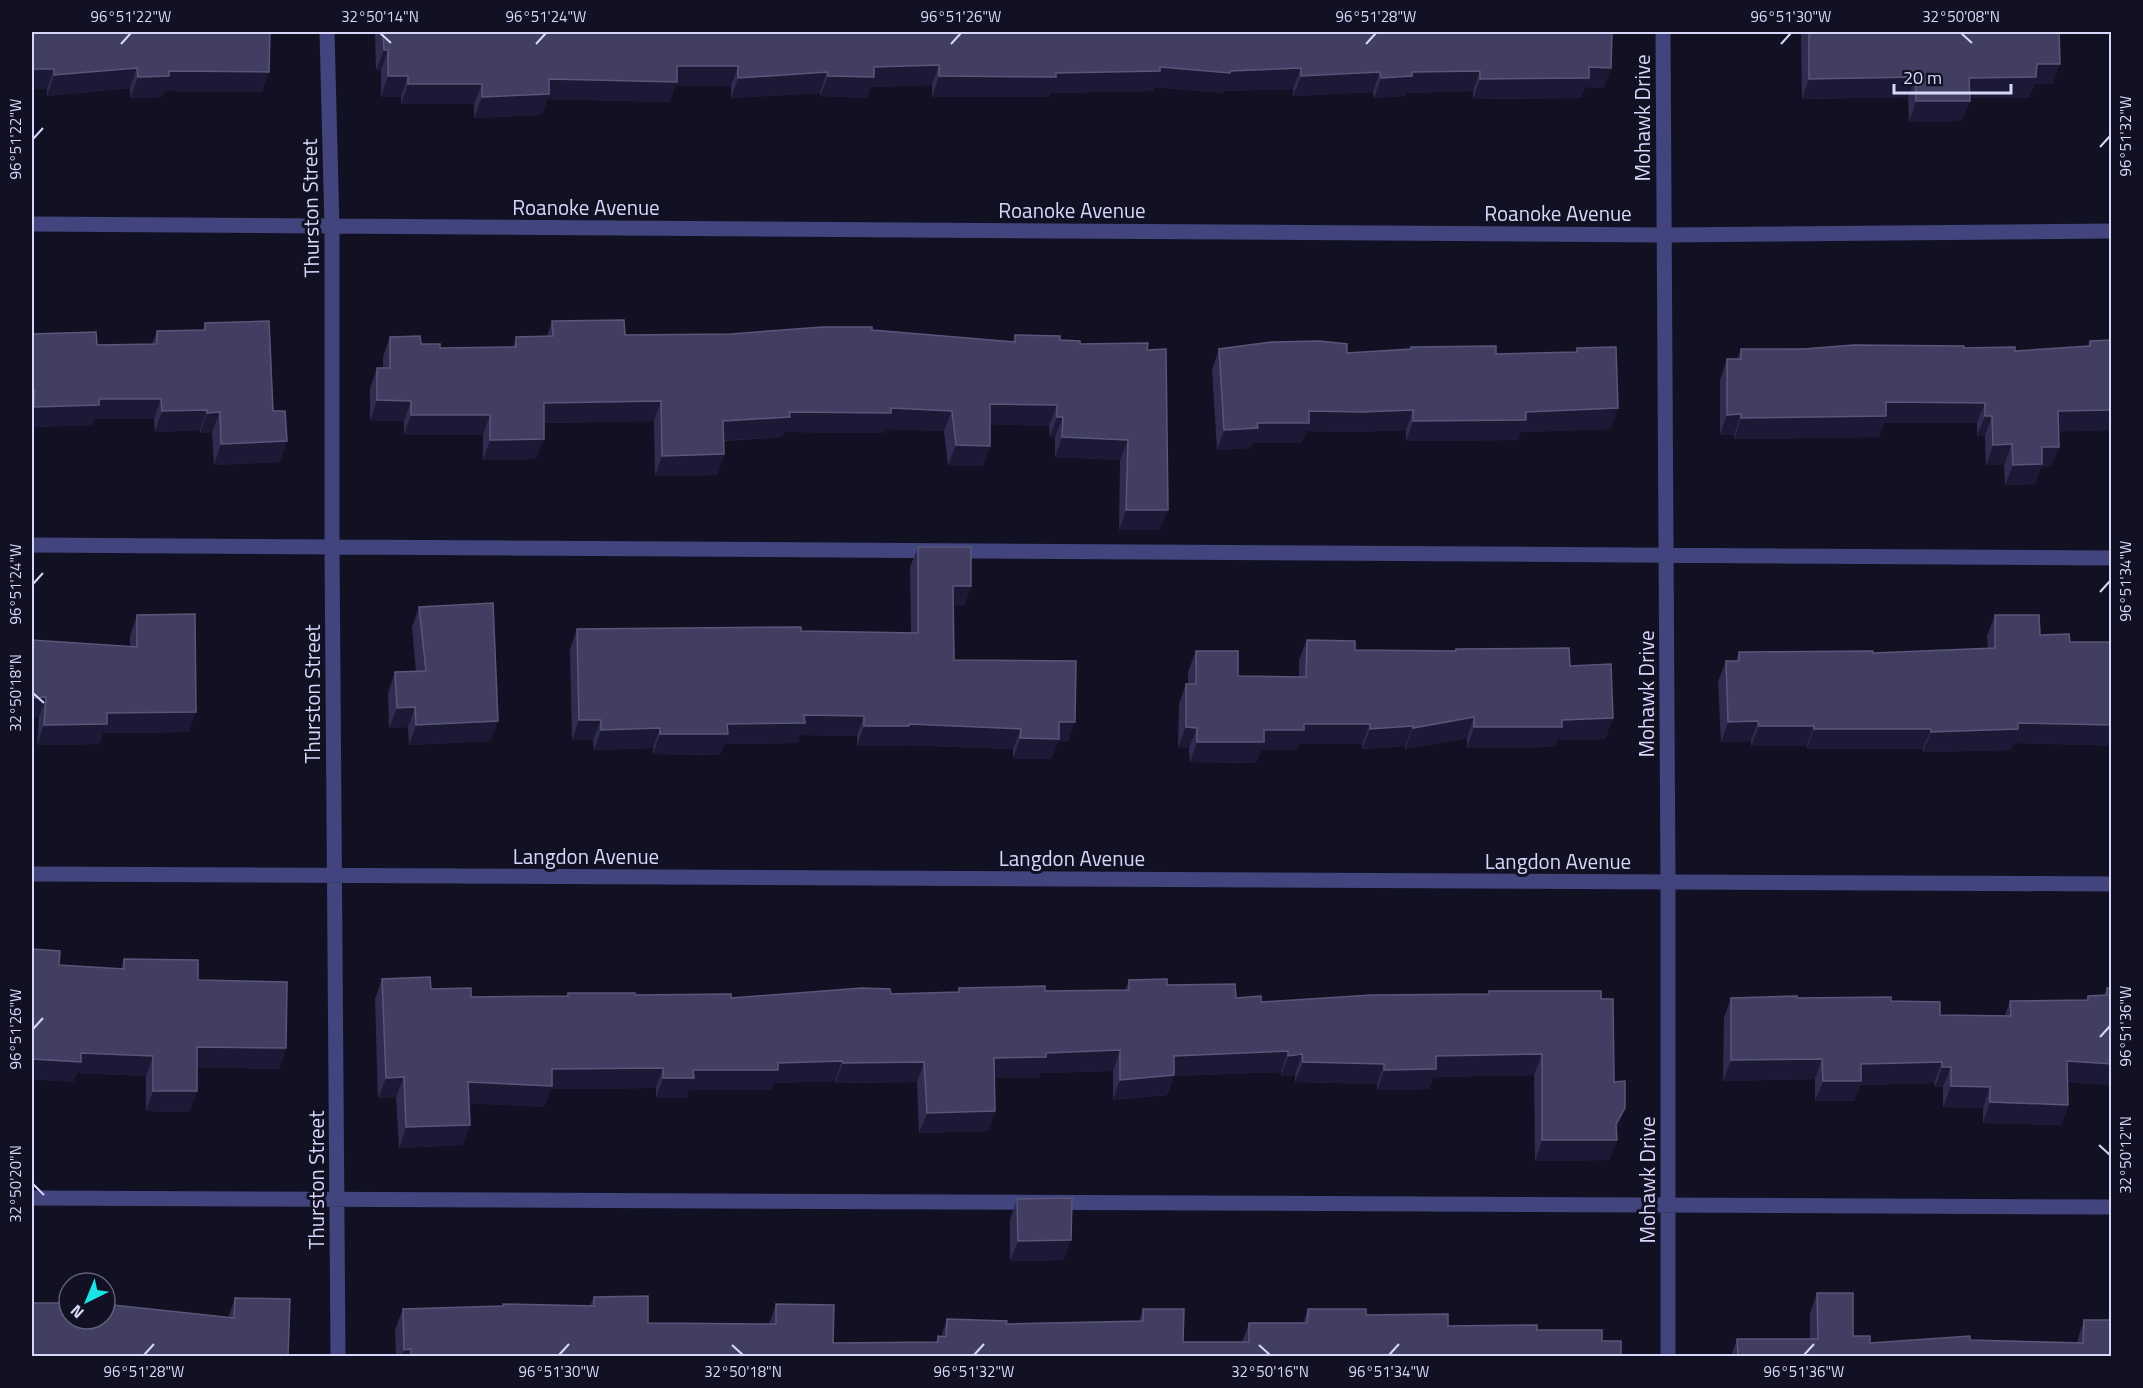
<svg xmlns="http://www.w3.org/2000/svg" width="2143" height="1388" font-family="'Titillium Web',sans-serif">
<rect width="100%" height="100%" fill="#121123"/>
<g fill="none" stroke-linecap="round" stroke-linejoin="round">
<path stroke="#41447d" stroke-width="15" d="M327,32l5,195v320l6,809
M1663,32l5,850v474
M32,224l1631,11 449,-4
M32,545l2080,13
M32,874l2080,10
M32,1198l2080,9"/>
</g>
<path fill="#302c4f" d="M32,32l237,40 -7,20 -98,-1 -2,6 -32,1v-10l-83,8v-7h-15z
M371,32h1241l-8,56 -19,-1 -4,11 -108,1v-8l-67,2 -1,3 -31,2 -1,-6 -80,4v-7l-70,2v2l-69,-6 -1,4 -103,2 -1,4h-117v-12l-62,2 -3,11 -47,-2v-3l-89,5v-12h-56l-5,16 -123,-3 -5,16 -68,3v-14h-73v-7h-20v-27h-5l-1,-38 -4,1z
M1801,32h258l-6,52h-19l-5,14h-59v3l-8,20 -53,1 -1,-25 -106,2z
M552,321l73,14 106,-1 141,-4 141,12 2,-7 45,5 20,4 67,6 13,180h-41l1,-70 -65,-3v-20h-5l-1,-11 -59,-2v22l-7,20 -35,-1 -4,-34 -59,-2 -2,4 -99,-1 -2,5 -58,4v13l-7,21 -62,1 -1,-55 -110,2 -8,36 -53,1v-25h-79v-14h-34v-33l7,-20h6v-11l7,-20 50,11 73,-1 3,-10 31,-1z
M205,323l68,88 7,51 -66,3 -2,-33 -12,1v-3l-45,2 -1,-13h-60l-2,6 -60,2v-93l65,11 55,-1 5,-13 46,-1z
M2112,340v90l-53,1v16l-8,20h-10l-6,17 -30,1 -1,-20h-18l-1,-29h-8v-13h-93l-5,14 -145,2v-4h-14v-55l7,-21h10l4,-10 223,-1 51,3 73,-5 2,-5z
M1411,347l85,7 80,-2 1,-4 34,81 -90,3 -3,8 -112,1v-11l-52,2 -48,-1 -5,12h-49l-2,5 -33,2 -5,-80 7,-21 128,4 63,-4z
M918,547l53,39 -7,20h-10v54l114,82h-10l-7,17h-38v-10l-110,-4 -1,1h-45v-10l-57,-1 -3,8 -73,1 -4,11 -67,-1v-6l-59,2 -1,-10h-21l-2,-91 7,-20 334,4 -1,-66z
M419,607l72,134 -82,4 -1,-18 -19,1 -1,-35 7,-21h21l-4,-45z
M137,615l52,117 -86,1 -4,11 -62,1 2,-28 -7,-77 98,7v-11z
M1995,615l45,20 30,7h42v104l-19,-1 -80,-2 -2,7 -88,2v-3h-116v-3h-56v-5l-30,1 -3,-61 8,-20h10l3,-9 134,1 115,-4 -1,-13z
M1307,640l48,10 101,1v-2l114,17 43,52 -8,21 -48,1 -2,7 -88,1v-10l-62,11v-3l-43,3v-5h-63l-3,6h-35l-5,13 -66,-1 -1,-14 -11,-1 1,-43 7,-20h2v-12l8,-21 42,25 61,1v-17z
M32,949l27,16 62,4 3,-10 74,21 88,68 -7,21 -82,-2v24l-8,21 -43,-1v-35l-69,-3 -4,9 -41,-3z
M382,979l89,18 96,-1 1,-3 163,5 227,-6 1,-4 86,3 80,-1 4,-10 38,5 94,17 227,-8 1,-3 112,8 13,83 4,46 -2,2 1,10 -8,20 -74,1 -1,-86 -101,2 -4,12 -52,1v-6l-82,-2v-7l-14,1v-4l-107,4 -7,19 -54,5v-29l-73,2 -1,5h-45l1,33 -7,20 -69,2 -2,-51 -82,1v-2l-61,2 -3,7h-82l-3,8h-30v-10l-105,1 -7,18 -75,-4 -6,42 -64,3 -3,-51 -18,1 -3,-99z
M2107,988l5,97 -44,-3v23l-7,20 -78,-2v-15l-40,-1v-20h-8l-1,-4 -74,2 -6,16h-39v-22l-92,2 1,-63 7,-20h66l94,3 49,14h65l5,-14 76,-1 2,-4 16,-1z
M1017,1199l47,61 -54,1v-42z
M1817,1293l36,43 17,7 100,-3 107,2 7,-22 28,36h-381l6,-17h73v-26z
M594,1297l54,26 121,1 7,-20 57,39 103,-1 2,-6 3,1 6,-18 59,5 133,-3 4,-12 40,33h59l7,-19h54l5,-14 58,6 82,11 89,4 65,11 19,15h-1225l-1,-26 8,-21 187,-3z
M235,1298l53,58 -175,-51 115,13z"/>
<path fill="#1c1936" d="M384,50h4l-7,20h-5z
M2037,64h23l-7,20h-19l-5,14h-67l7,-20z
M939,65l-7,20 -62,2 -3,11 -47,-2 8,-20 46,-9z
M677,66h61l-7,20h-56l-5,16 -123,-3 -5,16 -68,3 8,-21 67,-18z
M1160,67l70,4 71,-3 -8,21 -70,2v2l-69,-6 -1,4 -103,2 -1,4h-117l7,-21 117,-3z
M1589,67l22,1 -7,20 -19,-1 -4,11 -108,1 7,-20z
M137,68l-7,20 -83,8 7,-21z
M32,69h22l-7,20h-15z
M169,71l100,1 -7,20 -98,-1 -2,6 -32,1 8,-21z
M1480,71l-7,20 -67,2 -1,3 -31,2 7,-20 31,-6z
M827,72l-7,21 -89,5 7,-20z
M1380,72l-7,20 -80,4 8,-20z
M388,76h20l-7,21h-20z
M1916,77l-8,20 -106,2 7,-20z
M408,84h74l-8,20h-73z
M1916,101h54l-8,20 -53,1z
M32,391h3l-3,8z
M99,399h62l-7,20h-60l-2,6 -60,2v-15l2,-5z
M377,400l34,1 -7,20h-34z
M661,401l-7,20 -117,2 7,-20z
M1886,402l99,1 -8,20h-93l-5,14 -145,2 7,-21z
M990,404l67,1 -8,21 -66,-2z
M891,408l61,3 -8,20 -59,-2 -2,4 -99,-1 -2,5 -66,4 7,-20 66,-9z
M1618,408l-7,21 -90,3 -3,8 -112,1 7,-20 113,-9z
M207,410l-7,20 -45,2 7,-21z
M1413,410l-7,20 -52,2 -48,-1 -5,12h-49l-2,5 -33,2 7,-20 85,-19z
M2112,410v20l-61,2 7,-21z
M220,412l-8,20 -12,1 7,-20z
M1741,414l-7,21h-14l7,-20z
M411,415h79l-7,20h-79z
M1985,416h7l-7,20h-8z
M1057,417h6l-8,20h-5z
M1062,437l66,3 -8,20 -65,-3z
M544,439l-8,20 -53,1 7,-20z
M287,441l-7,21 -66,3 7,-21z
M2012,444l-8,21h-18l7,-20z
M956,445l34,1 -7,20 -35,-1z
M2042,447h17l-8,20h-10l-6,17 -30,1 8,-20z
M724,454l-7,21 -62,1 7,-20z
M1126,510h42l-8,20h-41z
M953,586h18l-7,20h-18z
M46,697l-7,20 -7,1v-20z
M415,707l-7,20 -19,1 8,-20z
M196,712l-7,20 -86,1 -4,11 -62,1 7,-20 63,-12z
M804,715l60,1 -7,20 -57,-1 -3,8 -73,1 -4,11 -67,-1 7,-20 67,-10z
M1474,717l-7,21 -62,11 8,-21z
M1613,718l-8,21 -48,1 -2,7 -88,1 7,-21 88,-7z
M579,720h22l-8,20h-21z
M498,721l-7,20 -82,4 7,-20z
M1758,721l-7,20 -30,1 7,-20z
M1059,722h16l-7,20h-10l-7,17h-38l7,-21z
M2018,723l94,2v21l-19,-1 -80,-2 -2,7 -88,2 8,-20z
M909,724l112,5 -8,20 -110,-4 -1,1h-45l7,-20z
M1304,724h66l-8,20h-63l-3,6h-35l-5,13 -66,-1 7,-20z
M1413,726l-8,20 -43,3 8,-20z
M1759,726h55l-7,20h-56z
M1186,727l11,1 -8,20 -11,-1z
M660,728l-7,20 -59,2 7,-20z
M1814,729h117l-8,20h-116z
M197,1047l89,1 -7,21 -89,-2z
M1120,1050l-7,21 -73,2 -1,5h-53l8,-20 52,-5z
M1288,1051l-7,21 -107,4 -7,19 -54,5 7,-20 54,-24z
M81,1053l72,3 -7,20 -69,-3 -4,9 -41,-3v-20z
M1302,1054l-7,21 -14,1 7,-20z
M1542,1054l-8,21 -101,2 -4,12 -52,1 7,-20 52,-14z
M1822,1059l-7,20 -92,2 8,-21z
M842,1061l-7,20 -61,2 -3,7h-82l-3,8h-30l7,-20 30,-8 85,-7z
M2067,1061l45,3v21l-52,-3z
M924,1062l-7,20 -82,1 8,-20z
M1303,1062l81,2 -7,20 -82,-2z
M1942,1062l-8,21 -74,2 -6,16h-39l8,-20 38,-17z
M1942,1067h9l-8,20h-8z
M663,1068l-7,20 -105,1 -7,18 -83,-4 7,-21 84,-13z
M404,1077l-8,20 -18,1 8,-20z
M1951,1086l39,1 -7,21 -40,-1z
M153,1091h44l-8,21 -43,-1z
M1990,1102l78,3 -7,20 -78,-2z
M1625,1108l-7,20 -7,12h6l-8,20 -74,1 7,-21 74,-16z
M995,1111l-7,20 -69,2 8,-20z
M470,1125l-7,20 -64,3 7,-21z
M1071,1240l-7,20 -54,1 8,-20z
M411,1349l-3,7h-7l3,-6z"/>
<path fill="#423e61" stroke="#59567a" stroke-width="1.5" d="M32,32h238l-1,40 -100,-1v5l-31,1 -1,-9 -83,7v-6h-22z
M383,32h1229l-1,36 -22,-1v11l-109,1v-8l-68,1v4l-31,2 -1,-6 -79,4v-8l-71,3v2l-70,-6v4l-104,2v4l-117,-1v-11l-65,2v10l-46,-1 -1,-4 -89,6v-12h-61v16l-128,-3v15l-67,3v-13h-74v-8h-20v-26h-4z
M1809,32h250l1,32h-23l-1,13 -67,1 1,23h-54v-24l-107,2z
M624,320l1,15 106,-1 91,-7h50v3l143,12v-7l45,1v4l20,1v3l68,-1 -1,7 19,-1 2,161h-42l2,-70 -66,-3 1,-20h-6v-12l-67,-1v42l-34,-1 -4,-34 -61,-3v5l-102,-1 1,5 -67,4 1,33 -62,2 -1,-55 -117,2v36l-54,1v-25h-79v-14l-34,-1v-32h13v-31l30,-1 1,8h19v4l76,-1v-10l37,-1 -1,-15z
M269,321l4,90h12l2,30 -66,3 -1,-32 -13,1v-3l-45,1 -1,-12h-62v6l-65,2 1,-16h-3v-57l64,-2 1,13 60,-1v-13l48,-1v-7z
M2112,340v70l-54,1 1,36h-17v17l-29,1 -1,-21 -19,1 -1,-29h-7v-13l-99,-1v14l-145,2v-4l-14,1v-56h14v-10h63l50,-4 110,1v2l51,-1v4l75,-5v-5z
M1320,341l27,3v9l64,-4v-2l85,-1v8l81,-2v-4l39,-1 2,61 -92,4v8l-113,1v-11l-51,2 -53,-1v12h-52l1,5 -34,2 -5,-81 52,-7z
M918,547h53v39h-18l1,74 122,1 -1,61h-16v17l-39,-1 1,-9 -112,-5v2h-45v-10l-60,-1 1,8 -78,1 1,10h-68v-6l-59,2v-10h-22l-2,-91 224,-2v4l117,2z
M493,603l5,118 -82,4 -1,-18 -18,1 -2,-36 31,-1 -7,-64z
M195,614l1,98 -89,1v11l-63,1 2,-28 -14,1v-58l105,7v-32z
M1995,615h44l1,20 29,-1 1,8h42v83l-94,-2v6l-87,3v-3h-117v-3h-55l-1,-5 -30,1 -2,-61h13v-9l134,-1v2l122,-5z
M1307,640l48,1v9l101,1v-2l113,-1 1,18 41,-2 2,54 -51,2v7h-88v-10l-61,11v-2l-43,3v-5h-66v6h-40v12h-67v-14l-11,-1v-43h10v-33h42v25l68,1z
M32,949l28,2 -1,14 65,4v-10l74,1v20l89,2 -1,66 -89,-1v44h-44v-35l-72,-3v9l-49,-3z
M430,977l1,12 40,-1v9l97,-1v-3h67v2l96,-1v4l131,-10 28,1 1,5 68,-2v-4l86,-2v5l84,-1v-10l38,-1v6l68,-1 1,14 25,-2v6l111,-7 117,-1v-3h112v8h12l1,83 11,-1v27l-9,16 1,16h-75v-86l-106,2v13l-52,1v-6l-81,-2 -1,-8 -14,2v-5l-114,5v19l-54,5v-30l-74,3v4l-52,1 1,53 -68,2 -3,-51 -81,1 -1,-2 -64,2v7h-85l1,8h-31v-10l-111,1v17l-84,-4 2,43 -64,2 -2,-50 -18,1 -4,-99z
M2107,988h5v76l-45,-3 1,44 -78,-3v-15l-39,-1v-19h-9v-5l-81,2v17h-38l-1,-22 -91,1v-62l66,-2v2l94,-1v4l49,1v13l71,1 -1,-15 78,-1v-4l19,-1z
M1072,1198l-1,42 -53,1 -1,-42z
M1817,1293h36v43h17v7l100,-7v4l113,3 1,-23h28v36h-374l-1,-17h81z
M648,1296v27l128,1v-20l58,1 -1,38 105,-1v-6l8,1 1,-18 60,2 -1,3 137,-3v-12h41l-1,33h66v-19h58l1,-14h58v6l82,-1v12l89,-1v5h65v11h19v15h-1210v-7l-7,1 -1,-41 100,-3v-2l91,2v-9z
M235,1298l55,1 -2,57h-256v-53h37v16h36v-16h8v2l121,13z"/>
<path fill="none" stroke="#d8d7fb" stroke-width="2" d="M380,33l11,10M1961,33l11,10M121,44l10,-11M536,44l10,-11M951,44l10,-11M1366,44l10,-11M1781,44l10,-11M33,139l10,-11M2100,147l10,-11M33,584l10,-11M2100,592l10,-11M33,693l11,10M33,1029l10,-11M2100,1037l10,-11M2099,1145l11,10M33,1184l11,11M732,1345l11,10M1259,1345l11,10M144,1355l10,-11M559,1355l10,-11M974,1355l10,-11M1389,1355l10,-11M1804,1355l10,-11"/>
<g text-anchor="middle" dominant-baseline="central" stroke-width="6" stroke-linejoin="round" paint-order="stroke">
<g font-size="21" fill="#d8d7fb" stroke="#121123">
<text transform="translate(1642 118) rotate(-90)">Mohawk Drive</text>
<text x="586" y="207">Roanoke Avenue</text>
<text transform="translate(310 208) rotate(-91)">Thurston Street</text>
<text x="1072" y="210">Roanoke Avenue</text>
<text x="1558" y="213">Roanoke Avenue</text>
<text transform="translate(312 694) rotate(-90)">Thurston Street</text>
<text transform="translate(1646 694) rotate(-90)">Mohawk Drive</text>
<text x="586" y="856">Langdon Avenue</text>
<text x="1072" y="858">Langdon Avenue</text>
<text x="1558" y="861">Langdon Avenue</text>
<text transform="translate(316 1180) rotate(-90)">Thurston Street</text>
<text transform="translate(1647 1180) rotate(-90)">Mohawk Drive</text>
</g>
</g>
<rect width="2143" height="1388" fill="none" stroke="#121123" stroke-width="66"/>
<g transform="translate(87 1301) rotate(223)"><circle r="28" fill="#121123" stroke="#616079" stroke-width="1.5"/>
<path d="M0-4.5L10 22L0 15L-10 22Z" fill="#19e3e5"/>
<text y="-9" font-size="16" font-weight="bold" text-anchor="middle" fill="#d8d7fb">N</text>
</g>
<path d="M1894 84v9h117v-9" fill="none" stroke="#d8d7fb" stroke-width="3"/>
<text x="1903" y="84" font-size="18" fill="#d8d7fb" stroke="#121123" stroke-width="4.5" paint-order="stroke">20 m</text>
<rect x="33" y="33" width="2077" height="1322" fill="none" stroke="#d8d7fb" stroke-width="2"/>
<g font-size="15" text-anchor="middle" fill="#d8d7fb">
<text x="131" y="22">96°51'22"W</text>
<text x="380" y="22">32°50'14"N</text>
<text x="546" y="22">96°51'24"W</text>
<text x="961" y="22">96°51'26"W</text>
<text x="1376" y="22">96°51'28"W</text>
<text x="1791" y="22">96°51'30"W</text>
<text x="1961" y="22">32°50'08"N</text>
<text transform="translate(2126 136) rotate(-90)" y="5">96°51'32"W</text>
<text transform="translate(16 139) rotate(-90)" y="5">96°51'22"W</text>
<text transform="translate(2126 581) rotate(-90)" y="5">96°51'34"W</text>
<text transform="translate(16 584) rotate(-90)" y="5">96°51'24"W</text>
<text transform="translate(16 693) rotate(-90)" y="5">32°50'18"N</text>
<text transform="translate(2126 1026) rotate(-90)" y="5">96°51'36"W</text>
<text transform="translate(16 1029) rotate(-90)" y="5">96°51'26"W</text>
<text transform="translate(2126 1155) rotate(-90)" y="5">32°50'12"N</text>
<text transform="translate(16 1184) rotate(-90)" y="5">32°50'20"N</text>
<text x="144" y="1377">96°51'28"W</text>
<text x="559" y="1377">96°51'30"W</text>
<text x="743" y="1377">32°50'18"N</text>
<text x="974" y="1377">96°51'32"W</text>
<text x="1270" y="1377">32°50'16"N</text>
<text x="1389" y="1377">96°51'34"W</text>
<text x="1804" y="1377">96°51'36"W</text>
</g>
</svg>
